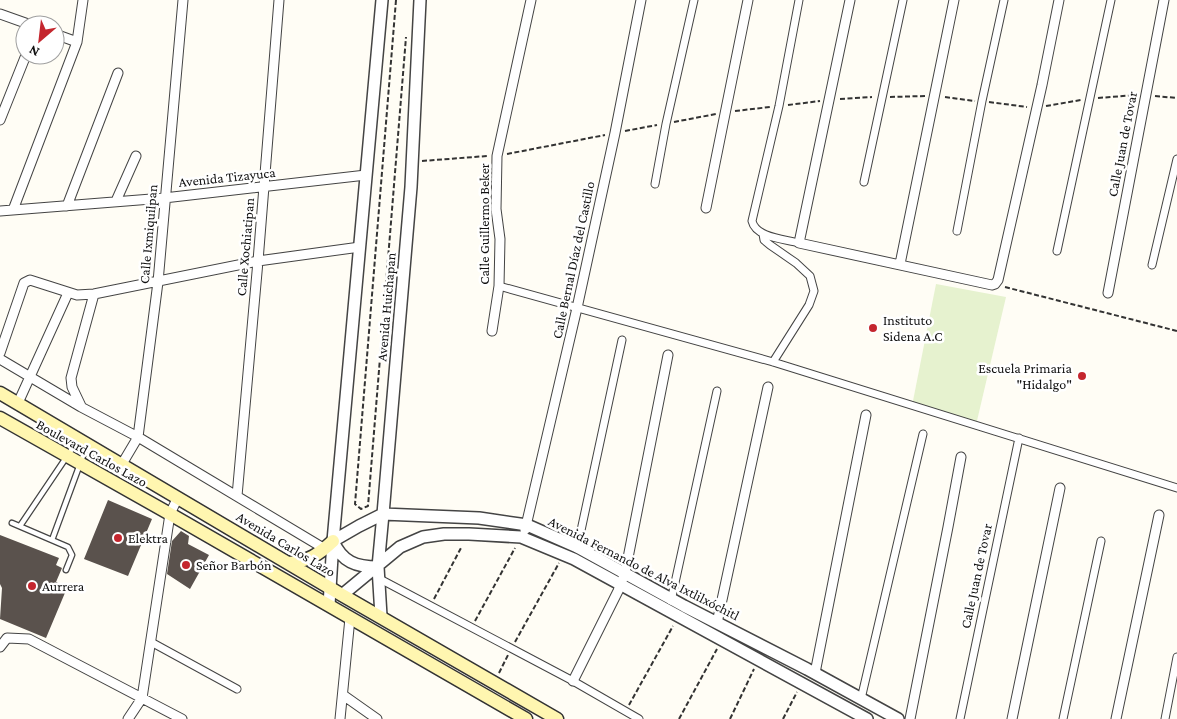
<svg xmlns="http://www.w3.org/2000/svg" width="1177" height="719" font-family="'Crimson Pro',serif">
<rect width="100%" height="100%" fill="#fffdf5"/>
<path fill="#e6f2cf" d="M936,284l70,13 -30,128 -64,-19z"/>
<path fill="#5a524d" d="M108,500l44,19 -24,57 -44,-17z
M181,531l8,5 -1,8 21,11 -19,34 -23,-15 5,-33z
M0,535l59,23 -3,7 6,3 -6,14 11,6 -21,50 -46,-19 2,-31 -2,-4z"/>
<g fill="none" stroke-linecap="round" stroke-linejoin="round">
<g stroke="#444" stroke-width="7">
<path id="service" d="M12,523l56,24 4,8 -6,15
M20,526l58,-86
M52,540l35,-95"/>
</g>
<g stroke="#444" stroke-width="9">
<path id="pedestrian" d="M864,182l39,-182
M655,184l11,-60 28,-124
M957,231l25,-130 22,-101
M763,234l1,6 6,5 26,18 14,13 4,15 -5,14 -36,57
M799,243c-14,-4 -43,-5 -47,-22l27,-115 20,-106
M1057,251l54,-251
M1152,265l25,-106
M499,286l274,76 404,126
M577,549l45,-209
M378,578l195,103 66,38
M671,601l46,-210
M151,642l86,47
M861,699l62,-265
M960,719l59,-281
M1063,719l38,-178
M1165,719l12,-62"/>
</g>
<g stroke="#444" stroke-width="11">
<path id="minor" d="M850,0l-51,243 193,42 3,-1 3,-4 44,-195 17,-85
M0,14l31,11
M55,34l22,8
M0,120l26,-65
M116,201l20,-45
M67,206l51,-133
M706,208l42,-208
M13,210l64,-168 6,-42
M0,211l164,-13 202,-23
M900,264l54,-264
M1108,293l56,-293
M492,331l7,-45 1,-47 -4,-30 1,-53 34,-156
M0,353l24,-70 6,-3 47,15 17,-1 164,-33 102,-14
M0,359l81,48 57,30 187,112
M18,403l50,-110
M81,406l-9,-19 -1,-9 23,-84
M122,464l16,-27 20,-155 25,-282
M237,496l21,-235 21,-261
M525,530l52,-222 38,-175 26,-133
M717,623l51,-236
M0,647l7,-9 22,1 153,80
M815,673l51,-258
M573,681l45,-90 7,-18 43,-218
M343,695l34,24
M128,719l14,-21 28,-184 8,-17
M340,719l10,-101
M910,719l38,-192 13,-70
M1012,719l48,-231
M1116,719l43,-204"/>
</g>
<g stroke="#444" stroke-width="14">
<path id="tertiary" d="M378,567c-22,0 -36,-5 -45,-26l26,-15 24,-12 96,4 48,7 50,22 107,59 123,63 91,50
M342,595l58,-48 23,-10 21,-3h25l52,3 53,22 293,160
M329,605l4,-64 49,-541
M381,616l-3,-49 5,-53 28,-327 9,-187"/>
</g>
<g stroke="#333" stroke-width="15">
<path id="secondary" d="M0,393l342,202 215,124
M0,418l170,96 356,205
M289,563c20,-2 29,-8 44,-22"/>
</g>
<path stroke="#333" stroke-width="2" stroke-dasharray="5 2.5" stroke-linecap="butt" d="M396,0l-41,504 6,5 7,-3 38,-469
M1155,96l22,2
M890,97l35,-1
M945,97l30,4
M1098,98l38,-3
M840,99l32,-2
M989,102l38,5
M788,105l32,-4
M1046,106l35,-6
M735,111l35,-4
M674,122l42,-8
M625,131l32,-6
M507,154l98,-19
M422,161l65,-5
M1005,287l172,44
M434,599l28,-53
M475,621l40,-73
M515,642l44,-79
M499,673l9,-18
M629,705l44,-79
M679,719l38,-70
M730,719l24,-50
M783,719l14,-27"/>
<use href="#service" stroke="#fff" stroke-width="4.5"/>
<use href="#pedestrian" stroke="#fff" stroke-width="7"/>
<use href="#minor" stroke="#fff" stroke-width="9"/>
<use href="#tertiary" stroke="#fff" stroke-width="11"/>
<use href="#secondary" stroke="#fff6b0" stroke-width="12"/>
</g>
<g fill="#c4262e" stroke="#fff" stroke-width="2">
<circle cx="873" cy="328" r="5"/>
<circle cx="1082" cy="376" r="5"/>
<circle cx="118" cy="538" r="5"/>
<circle cx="186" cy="565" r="5"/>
<circle cx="32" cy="586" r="5"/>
</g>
<g text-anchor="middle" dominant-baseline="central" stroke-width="5" stroke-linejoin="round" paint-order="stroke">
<g font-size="14" fill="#111" stroke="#fff">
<text transform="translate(1122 144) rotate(-79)">Calle Juan de Tovar</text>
<text transform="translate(227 177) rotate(-6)">Avenida Tizayuca</text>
<text transform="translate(484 224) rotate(-90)">Calle Guillermo Beker</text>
<text transform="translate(148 234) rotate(-85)">Calle Ixmiquilpan</text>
<text transform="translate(245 247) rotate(-85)">Calle Xochiatipan</text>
<text transform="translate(573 260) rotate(-78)">Calle Bernal Díaz del Castillo</text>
<text transform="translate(386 307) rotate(-85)">Avenida Huichapan</text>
<text transform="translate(92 453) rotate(29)">Boulevard Carlos Lazo</text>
<text transform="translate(286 544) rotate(31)">Avenida Carlos Lazo</text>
<text transform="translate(644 568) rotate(27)">Avenida Fernando de Alva Ixtlilxóchitl</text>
<text transform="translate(976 576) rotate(-78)">Calle Juan de Tovar</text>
</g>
<g font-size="14" fill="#111" stroke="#fff" text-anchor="start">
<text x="883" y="320">Instituto<tspan x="883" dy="16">Sidena A.C</tspan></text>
<text x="1072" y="368" text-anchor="end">Escuela Primaria<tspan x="1072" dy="16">"Hidalgo"</tspan></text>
<text x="128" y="538">Elektra</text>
<text x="196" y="565">Señor Barbón</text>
<text x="42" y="586">Aurrera</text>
</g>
</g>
<g transform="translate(40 40) rotate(208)"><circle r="24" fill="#ffffff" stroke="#a0a0a0"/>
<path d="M0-4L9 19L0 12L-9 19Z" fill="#c4262e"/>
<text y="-8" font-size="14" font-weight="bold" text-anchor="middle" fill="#111111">N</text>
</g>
</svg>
